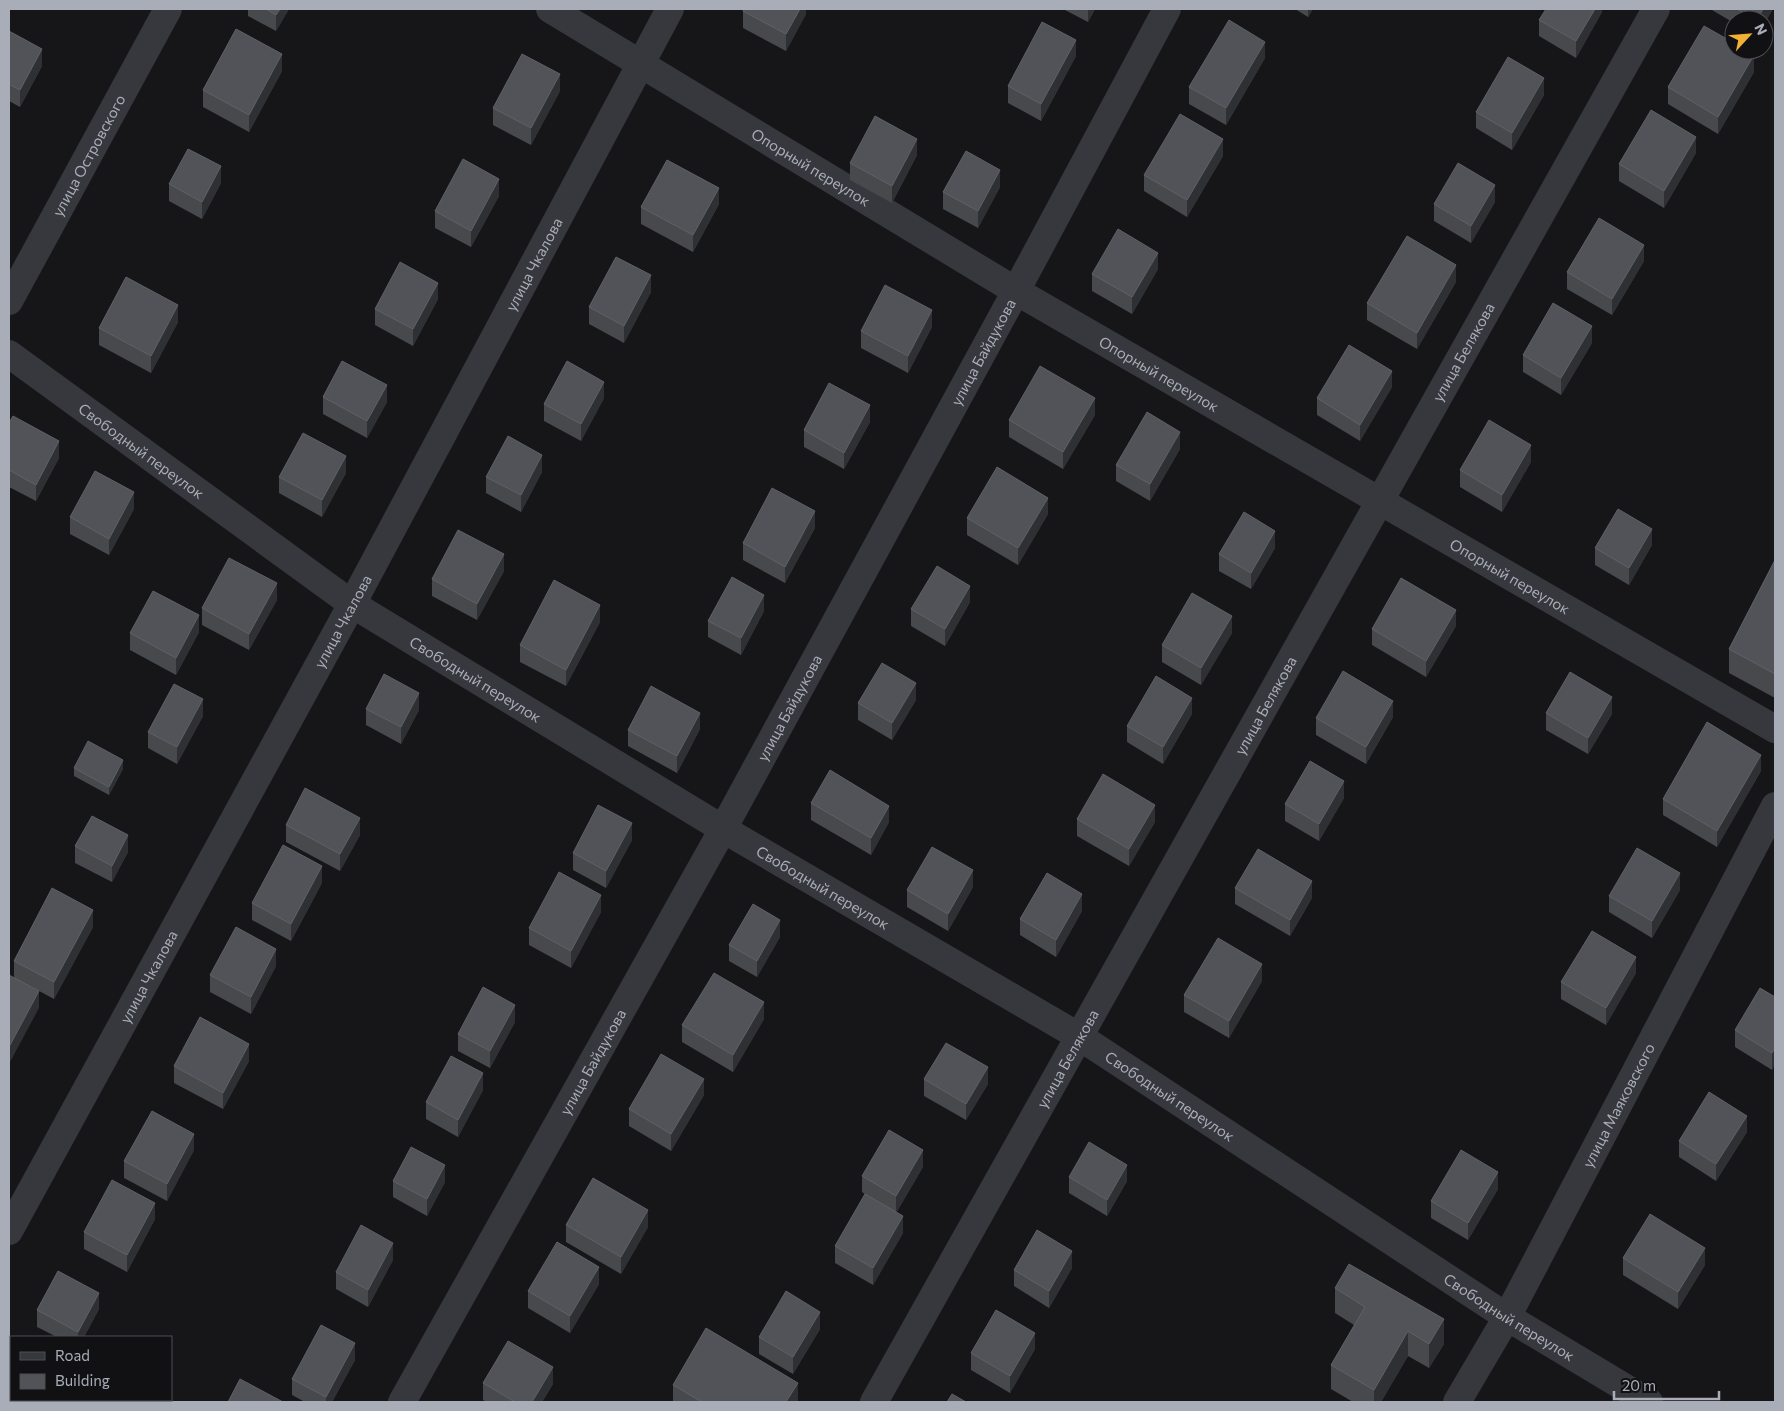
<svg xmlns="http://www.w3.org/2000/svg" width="1784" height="1411" font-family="Commissioner,sans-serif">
<rect width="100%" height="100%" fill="#161618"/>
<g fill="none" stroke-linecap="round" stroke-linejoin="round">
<g stroke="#37383d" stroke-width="28">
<path id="s1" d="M550,9l466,282 759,438"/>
<path id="s2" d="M9,301l159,-292"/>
<path id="s3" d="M9,354l343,250 371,225 357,208 427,280 142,85"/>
<path id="s4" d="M9,1231l343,-627 318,-595"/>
<path id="s5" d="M402,1402l321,-573 293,-538 151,-282"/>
<path id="s6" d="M874,1402c262,-464 520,-929 782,-1393"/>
<path id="s7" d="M1457,1402l50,-85 268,-511"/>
</g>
</g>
<path fill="#47494d" d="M248,9h41l-13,22 -28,-15z
M806,9v5l-20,37 -43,-23v-17z
M1063,9h32l-7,13z
M1295,9h18l-5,8z
M1602,9v3l-26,46 -37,-22v-16z
M1712,9h61l-9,15v-4h-30v3l-22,-13z
M9,31l33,35 -22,41 -11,-6z
M1076,56l-35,65 -33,-18v-17z
M1265,58l-39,67 -37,-21v-17z
M282,71l-33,61 -46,-25v-17z
M1754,72l-36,62 -50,-30v-17z
M560,91l-29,54 -38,-20v-17z
M1544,95l-32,55 -36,-22v-16z
M1696,153l-32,55 -45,-27v-17z
M917,155l-25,48 -42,-23v-17z
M1223,156l-36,61 -43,-26v-16z
M221,183l-19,36 -33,-18v-17z
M1000,187l-22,41 -35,-19v-17z
M499,196l-28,51 -36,-19v-17z
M1495,202l-24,41 -37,-22v-17z
M719,204l-26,48 -52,-28v-17z
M1644,261l-32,54 -45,-26v-17z
M1158,269l-26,45 -40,-23v-17z
M1456,282l-39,67 -50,-29v-17z
M651,292l-27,51 -35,-19v-17z
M438,299l-25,47 -38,-21v-16z
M178,322l-27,51 -52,-28v-17z
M932,327l-24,46 -47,-25v-17z
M1592,343l-31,52 -38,-23v-17z
M1392,387l-32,54 -43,-26v-17z
M323,397l64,5 -20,36 -44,-24z
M604,398l-23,43 -37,-20v-17z
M1095,415l-32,54 -54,-32v-17z
M870,422l-26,47 -40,-22v-17z
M9,423l50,35 -23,43 -27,-14z
M1180,449l-30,52 -34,-20v-16z
M1531,462l-29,50 -42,-25v-17z
M542,472l-21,40 -35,-19v-16z
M346,473l-24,44 -43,-24v-16z
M134,509l-25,46 -39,-21v-17z
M1048,514l-30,51 -51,-30v-17z
M815,528l-30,55 -42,-23v-17z
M1652,545l-23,40 -34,-20v-17z
M1275,548l-24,41 -32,-18v-17z
M1775,560v138l-46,-25v-24z
M504,571l-27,49 -45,-24v-17z
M277,600l-28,50 -47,-25v-17z
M970,602l-25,44 -34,-20v-17z
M764,611l-23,44 -33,-18v-16z
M600,622l-34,64 -46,-24v-17z
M1456,626l-30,51 -54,-32v-16z
M199,632l-23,43 -46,-25v-17z
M1232,633l-31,52 -39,-23v-17z
M916,700l-24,40 -34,-20v-17z
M366,709l53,1 -18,34 -35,-19z
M1546,713l66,1 -24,40 -42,-24z
M1192,714l-29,50 -36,-22v-16z
M203,716l-26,48 -29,-16v-16z
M1393,717l-27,47 -50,-29v-17z
M700,729l-23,44 -49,-27v-16z
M74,768l49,1 -14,26 -35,-19z
M1761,771l-44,76 -54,-32v-16z
M1344,798l-25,43 -34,-20v-17z
M811,803l78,19 -18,33 -60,-35z
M1077,819l78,3 -26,44 -52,-30z
M286,825l74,10 -20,36 -54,-29z
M632,840l-26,48 -33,-18v-17z
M75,846l53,6 -16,30 -37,-19z
M322,883l-31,58 -39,-21v-17z
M973,887l-25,44 -41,-24v-17z
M1235,888l77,10 -22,38 -55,-32z
M1680,890l-28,48 -43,-26v-16z
M1082,911l-26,46 -36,-22v-16z
M601,912l-30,56 -42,-23v-17z
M93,927l-39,72 -26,-14 11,23 -25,-31v-16z
M780,937l-23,40 -28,-16v-16z
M276,966l-25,48 -41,-22v-17z
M1636,973l-30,52 -45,-26v-17z
M1262,981l-33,57 -45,-26v-17z
M1775,997l-3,73 -37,-23v-17z
M764,1019l-31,53 -51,-30v-17z
M515,1022l-25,46 -32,-17v-17z
M249,1061l-26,48 -49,-26v-17z
M924,1079l64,5 -22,36 -42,-24z
M483,1090l-25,47 -32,-18v-17z
M704,1095l-33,56 -42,-25v-17z
M1747,1132l-31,49 -37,-24v-16z
M194,1150l-27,51 -43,-23v-17z
M923,1167l-27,46 7,20 -30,52 -38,-22v-17l34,-49 -7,-5v-16z
M1069,1177l58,4 -20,35 -38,-23z
M393,1181l52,1 -18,34 -34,-19z
M1498,1189l-30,51 -37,-22v-17z
M155,1219l-28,53 -43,-23v-17z
M566,1225l82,2 -27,47 -55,-32z
M1623,1258l82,7 -27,44 -55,-34z
M393,1260l-25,47 -32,-18v-17z
M1072,1268l-23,40 -35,-22v-16z
M599,1284l-29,49 -42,-25v-17z
M1335,1288l109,56 -15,24 -21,-12 -27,46h-28l-22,-13v-24l23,-40 -19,-12z
M99,1309l-15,28h-27l-20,-10v-17z
M820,1329l-27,45 -34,-20v-17z
M1035,1349l-25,44 -39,-23v-17z
M355,1360l-23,42h-27l-13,-7v-16z
M483,1383l70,1 -11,18h-55l-4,-2z
M673,1385l125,17h-125z"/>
<path fill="#2f3033" d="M280,9h9l-13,22v-16z
M800,9h6v5l-20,37v-17z
M1088,9h7l-7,13z
M1308,9h5l-5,8z
M1595,9h7v3l-26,46v-17z
M1763,9h10l-9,15v-4h-7z
M1076,40v16l-35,65v-17z
M1265,42v16l-39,67v-17z
M42,49v17l-22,41v-17z
M282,54v17l-33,61v-17z
M1754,55v17l-36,62v-17z
M560,74v17l-29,54v-17z
M1544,78v17l-32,55v-17z
M1696,137v16l-32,55v-17z
M917,139v16l-25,48v-17z
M1223,139v17l-36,61v-17z
M221,166v17l-19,36v-17z
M1000,170v17l-22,41v-17z
M499,179v17l-28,51v-16z
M1495,185v17l-24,41v-17z
M719,188v16l-26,48v-17z
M1644,245v16l-32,54v-16z
M1158,253v16l-26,45v-17z
M1456,265v17l-39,67v-16z
M651,275v17l-27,51v-17z
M438,283v16l-25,47v-17z
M178,305v17l-27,51v-17z
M932,310v17l-24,46v-17z
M1592,326v17l-31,52v-17z
M1392,371v16l-32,54v-16z
M604,382v16l-23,43v-17z
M387,385v17l-20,36v-17z
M1095,398v17l-32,54v-17z
M870,405v17l-26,47v-16z
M1180,432v17l-30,52v-17z
M59,441v17l-23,43v-16z
M1531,445v17l-29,50v-17z
M542,455v17l-21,40v-17z
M346,456v17l-24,44v-17z
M134,492v17l-25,46v-16z
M1048,498v16l-30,51v-17z
M815,511v17l-30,55v-16z
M1652,529v16l-23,40v-17z
M1275,531v17l-24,41v-16z
M504,554v17l-27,49v-16z
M277,583v17l-28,50v-16z
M970,586v16l-25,44v-17z
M764,595v16l-23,44v-17z
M600,605v17l-34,64v-16z
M1456,610v16l-30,51v-16z
M199,615v17l-23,43v-17z
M1232,616v17l-31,52v-17z
M916,683v17l-24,40v-17z
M419,693v17l-18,34v-17z
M1612,697v17l-24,40v-16z
M1192,698v16l-29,50v-17z
M203,699v17l-26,48v-17z
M1393,701v16l-27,47v-17z
M700,713v16l-23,44v-17z
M1761,755v16l-44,76v-16z
M123,760v9l-14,26v-8z
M1344,781v17l-25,43v-17z
M1155,805v17l-26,44v-17z
M889,806v16l-18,33v-17z
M360,818v17l-20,36v-17z
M632,823v17l-26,48v-17z
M128,835v17l-16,30v-16z
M322,866v17l-31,58v-17z
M973,870v17l-25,44v-17z
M1680,873v17l-28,48v-17z
M1312,881v17l-22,38v-16z
M1082,894v17l-26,46v-17z
M601,895v17l-30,56v-17z
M93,910v17l-39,72v-17z
M780,920v17l-23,40v-16z
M276,949v17l-25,48v-17z
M1636,957v16l-30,52v-17z
M1262,964v17l-33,57v-17z
M39,991v17l-30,56v-17z
M764,1002v17l-31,53v-17z
M515,1005v17l-25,46v-17z
M249,1044v17l-26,48v-16z
M1775,1048v17l-3,5v-17z
M988,1067v17l-22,36v-16z
M483,1073v17l-25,47v-17z
M704,1079v16l-33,56v-17z
M1747,1116v16l-31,49v-17z
M194,1134v16l-27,51v-17z
M923,1150v17l-27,46v-17z
M445,1165v17l-18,34v-17z
M1127,1165v16l-20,35v-16z
M1498,1172v17l-30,51v-17z
M155,1203v16l-28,53v-17z
M648,1210v17l-27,47v-17z
M903,1216v17l-30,52v-17z
M393,1243v17l-25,47v-17z
M1705,1248v17l-27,44v-17z
M1072,1251v17l-23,40v-17z
M599,1267v17l-29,49v-17z
M99,1293v16l-15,28h-6v-5z
M820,1312v17l-27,45v-17z
M1444,1319v25l-15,24v-24z
M1408,1331v25l-27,46h-7v-12z
M1035,1333v16l-25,44v-17z
M355,1343v17l-23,42h-6v-5z
M553,1367v17l-11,18h-10z
M798,1383v19h-12z
M40,1400h9l-1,2h-9z"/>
<path fill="#525359" stroke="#5f6168" d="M266,9h14l-4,6z
M744,9h56l-14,25 -43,-23z
M1546,9h49l-19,32 -37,-21z
M1737,9h26l-6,11z
M1229,20l36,22 -39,66 -37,-21z
M1042,22l34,18 -35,64 -33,-18z
M1704,26l30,17v7h11l9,5 -36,62 -50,-30z
M236,29l46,25 -33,61 -46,-25z
M9,31l33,18 -22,41 -11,-6z
M522,54l38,20 -29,54 -38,-20z
M1508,57l36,21 -32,55 -36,-21z
M1651,110l45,27 -32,54 -45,-27z
M1180,114l43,25 -36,61 -43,-25z
M875,116l42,23 -25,47 -42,-23z
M188,149l33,17 -19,36 -33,-18z
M966,151l34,19 -22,41 -35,-19z
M463,159l36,20 -28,52 -36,-20z
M667,160l52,28 -26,47 -52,-28z
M1458,163l37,22 -24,41 -37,-22z
M1599,218l45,27 -32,54 -45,-27z
M1118,229l40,24 -26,44 -40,-23z
M1407,236l49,29 -39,68 -50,-30z
M616,257l35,18 -27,51 -35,-19z
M400,262l38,21 -25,46 -38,-20z
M126,277l52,28 -27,51 -52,-28z
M885,285l47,25 -24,46 -47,-25z
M1553,303l39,23 -31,52 -38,-23z
M1349,345l43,26 -32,54 -43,-27z
M342,361l45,24 -20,36 -44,-24z
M567,361l37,21 -23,42 -37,-20z
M1040,366l55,32 -32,54 -54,-32z
M829,383l41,22 -26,48 -40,-23z
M1147,412l33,20 -30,52 -34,-19z
M13,416l46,25 -23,44 -27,-15v-47z
M1489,420l42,25 -29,50 -42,-25z
M303,433l43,23 -24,44 -43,-23z
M508,436l34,19 -21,40 -35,-18z
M997,467l51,31 -30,50 -51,-30z
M95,471l39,21 -25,47 -39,-22z
M772,488l43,23 -30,56 -42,-24z
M1618,509l34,20 -23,39 -34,-20z
M1244,512l31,19 -24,42 -32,-19z
M458,530l46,24 -27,50 -45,-25z
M229,558l48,25 -28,51 -47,-26z
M1775,560v114l-46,-25z
M937,566l33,20 -25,43 -34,-20z
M732,577l32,18 -23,43 -33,-17z
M1401,578l55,32 -30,51 -54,-32z
M554,580l46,25 -34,65 -46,-25z
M153,591l46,24 -23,43 -46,-25z
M1192,593l40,23 -31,52 -39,-23z
M882,663l34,20 -24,40 -34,-20z
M1343,671l50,30 -27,46 -50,-29z
M1570,672l42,25 -24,41 -42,-25z
M384,674l35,19 -18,34 -35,-18z
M1156,676l36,22 -29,49 -36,-21z
M174,684l29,15 -26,48 -29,-15z
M651,686l49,27 -23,43 -49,-26z
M1707,722l54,33 -44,76 -54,-32z
M88,741l35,19 -14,27 -35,-19z
M1310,761l34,20 -25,43 -34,-20z
M830,770l59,36 -18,32 -60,-35z
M1103,774l52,31 -26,44 -52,-30z
M305,788l55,30 -20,36 -54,-29z
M598,805l34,18 -26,48 -33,-18z
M92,816l36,19 -16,31 -37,-20z
M283,845l39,21 -31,58 -39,-21z
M932,847l41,23 -25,44 -41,-24z
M1637,848l43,25 -28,48 -43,-25z
M1258,849l54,32 -22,39 -55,-32z
M559,872l42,23 -30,56 -42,-23z
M1047,873l35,21 -26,46 -36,-21z
M52,888l41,22 -39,72 -40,-21z
M753,904l27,16 -23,41 -28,-16z
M236,927l40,22 -25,48 -41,-22z
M1592,931l44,26 -30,51 -45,-26z
M1218,938l44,26 -33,57 -45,-26z
M714,973l50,29 -31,53 -51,-30z
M9,975l30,16 -30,56z
M483,987l32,18 -25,46 -32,-17z
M1760,988l15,9v51l-3,5 -37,-23z
M200,1017l49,27 -26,49 -49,-27z
M946,1043l42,24 -22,37 -42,-25z
M661,1054l43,25 -33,55 -42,-25z
M451,1056l32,17 -25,47 -32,-18z
M1709,1092l38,24 -31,48 -37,-23z
M152,1111l42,23 -27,50 -43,-23z
M889,1130l34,20 -27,46 -34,-20z
M1089,1142l38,23 -20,35 -38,-23z
M411,1147l34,18 -18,34 -34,-18z
M1461,1150l37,22 -30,51 -37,-22z
M593,1178l55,32 -27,47 -55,-32z
M112,1180l43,23 -28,52 -43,-23z
M865,1194l38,22 -30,52 -38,-22z
M1650,1214l55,34 -27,44 -55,-34z
M361,1225l32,18 -25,47 -32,-18z
M1037,1230l35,21 -23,40 -35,-21z
M557,1242l42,25 -29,49 -42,-25z
M1349,1264l95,55 -15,25 -21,-13 -34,59 -43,-25 34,-58 -30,-19z
M58,1271l41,22 -21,39 -41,-22z
M786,1291l34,21 -27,45 -34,-20z
M996,1310l39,23 -25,43 -39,-23z
M321,1325l34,18 -29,54 -34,-18z
M706,1328l92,55 -12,19h-84l-29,-17z
M508,1341l45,26 -21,35h-17l-32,-19z
M11,1362v38h29l-1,2h-30v-35z
M240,1379l43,23h-55z
M952,1394l14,8h-19z"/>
<g text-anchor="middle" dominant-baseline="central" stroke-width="5" stroke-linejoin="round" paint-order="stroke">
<g font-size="15" fill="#a8adb8" stroke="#111113">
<text stroke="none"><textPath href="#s2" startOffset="166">улица Островского</textPath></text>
<text stroke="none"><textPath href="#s1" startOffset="305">Опорный переулок</textPath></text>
<text stroke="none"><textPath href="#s4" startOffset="1100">улица Чкалова</textPath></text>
<text stroke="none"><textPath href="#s5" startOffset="1200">улица Байдукова</textPath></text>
<text stroke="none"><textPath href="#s6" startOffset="1204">улица Белякова</textPath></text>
<text stroke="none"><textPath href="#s1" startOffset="710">Опорный переулок</textPath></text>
<text stroke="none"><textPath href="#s3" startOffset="164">Свободный переулок</textPath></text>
<text stroke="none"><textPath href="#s1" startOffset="1115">Опорный переулок</textPath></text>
<text stroke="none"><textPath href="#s4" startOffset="695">улица Чкалова</textPath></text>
<text stroke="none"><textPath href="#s3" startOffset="569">Свободный переулок</textPath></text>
<text stroke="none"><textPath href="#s6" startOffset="799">улица Белякова</textPath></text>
<text stroke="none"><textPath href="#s5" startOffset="795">улица Байдукова</textPath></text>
<text stroke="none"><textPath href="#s3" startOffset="974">Свободный переулок</textPath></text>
<text stroke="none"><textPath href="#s4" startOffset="290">улица Чкалова</textPath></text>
<text stroke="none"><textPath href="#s6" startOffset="394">улица Белякова</textPath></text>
<text stroke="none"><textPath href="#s5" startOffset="390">улица Байдукова</textPath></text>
<text stroke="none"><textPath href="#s3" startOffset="1379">Свободный переулок</textPath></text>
<text stroke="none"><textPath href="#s7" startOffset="338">улица Маяковского</textPath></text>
<text stroke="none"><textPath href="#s3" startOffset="1784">Свободный переулок</textPath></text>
</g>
</g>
<rect width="1784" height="1411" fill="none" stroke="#a8adb8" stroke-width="20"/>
<rect x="10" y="1336" width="162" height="65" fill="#111113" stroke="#4d4f55"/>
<rect x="20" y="1352" width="25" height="8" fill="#37383d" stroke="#4d4f55"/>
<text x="55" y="1361" font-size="15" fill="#a8adb8">Road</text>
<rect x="20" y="1374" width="25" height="15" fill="#525359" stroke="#4d4f55"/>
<text x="55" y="1386" font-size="15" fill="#a8adb8">Building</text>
<g transform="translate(1749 35) rotate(64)"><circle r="24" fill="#111113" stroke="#4d4f55"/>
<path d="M0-4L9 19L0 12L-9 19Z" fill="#f2b134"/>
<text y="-8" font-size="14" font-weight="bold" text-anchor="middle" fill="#a8adb8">N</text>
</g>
<path d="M1614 1391v8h105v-8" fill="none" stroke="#a8adb8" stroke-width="2.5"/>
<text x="1622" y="1391" font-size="15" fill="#a8adb8" stroke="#111113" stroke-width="4" paint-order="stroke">20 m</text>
</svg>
